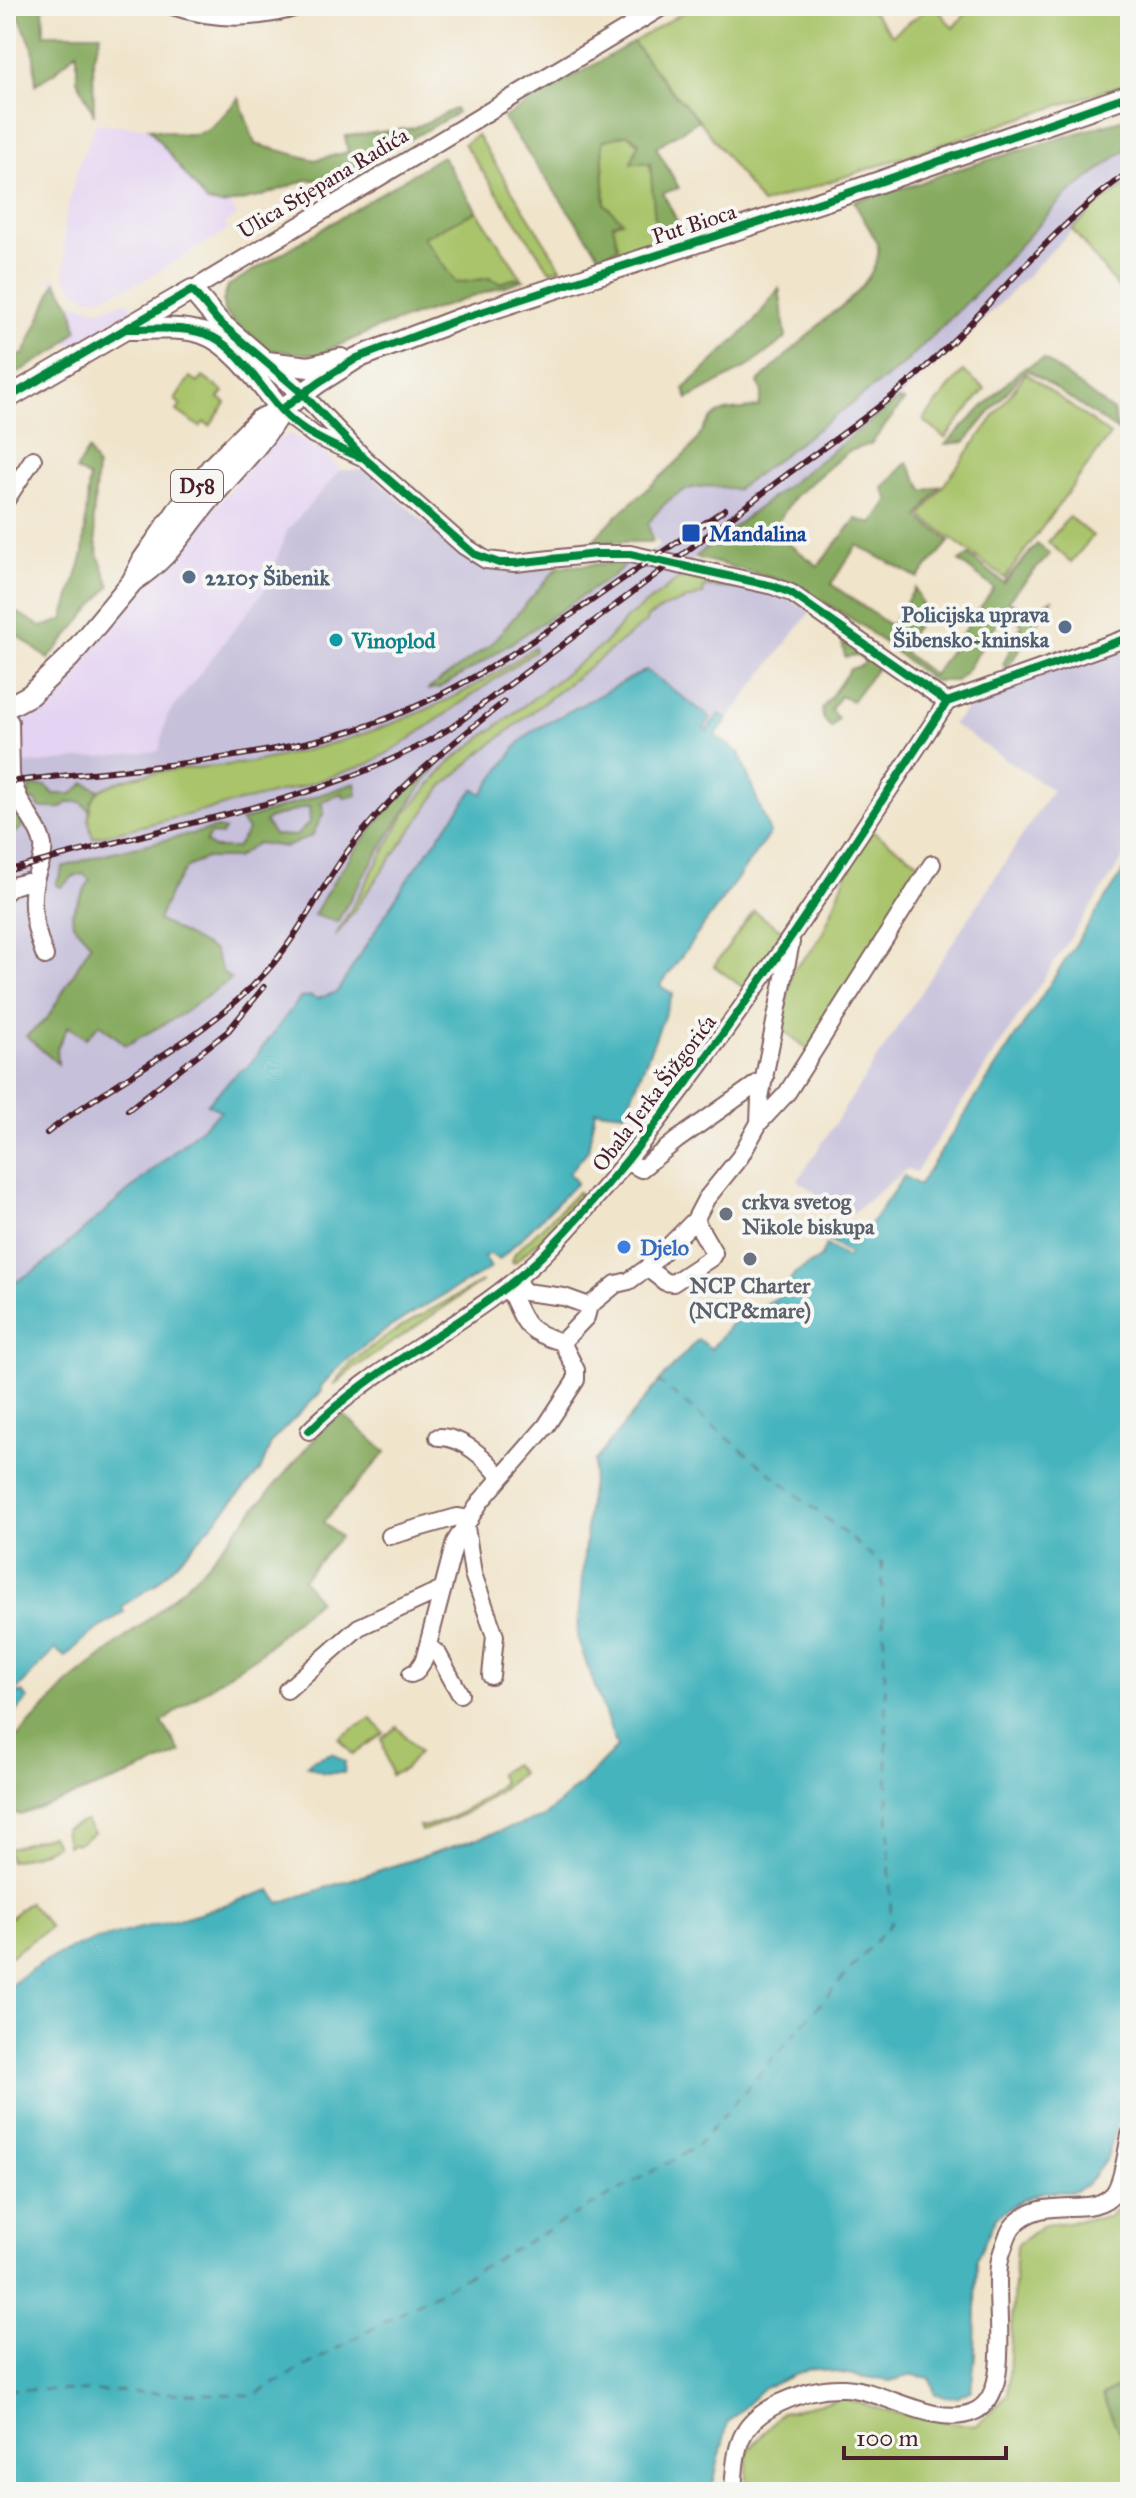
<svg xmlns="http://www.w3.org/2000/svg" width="1136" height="2498" font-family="'IM FELL Great Primer',serif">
<rect width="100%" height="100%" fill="#f6f6f2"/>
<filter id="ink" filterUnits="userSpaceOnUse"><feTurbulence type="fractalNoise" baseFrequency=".0125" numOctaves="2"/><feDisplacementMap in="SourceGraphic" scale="16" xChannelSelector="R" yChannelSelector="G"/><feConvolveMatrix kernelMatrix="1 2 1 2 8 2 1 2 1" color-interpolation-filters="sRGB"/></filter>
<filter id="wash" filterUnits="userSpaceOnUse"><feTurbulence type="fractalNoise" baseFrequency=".006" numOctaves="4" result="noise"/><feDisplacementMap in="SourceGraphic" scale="32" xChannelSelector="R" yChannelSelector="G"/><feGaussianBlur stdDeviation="1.8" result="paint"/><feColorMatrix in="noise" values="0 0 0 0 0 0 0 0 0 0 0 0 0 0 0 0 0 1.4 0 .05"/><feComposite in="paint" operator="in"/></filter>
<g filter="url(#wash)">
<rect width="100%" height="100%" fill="#f0e4ca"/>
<path fill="#e4d3f2" d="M96,123l53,5 58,74 14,3 9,-2 7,13 -12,7 3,7 -89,53 -38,14 -13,1 -11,-7 -12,-13 -1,-55 13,-54z
M52,275l17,27 31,8 27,-9 6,8 -61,36 -9,-7 -11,-45z
M290,434l38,21 12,15 -53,61 -21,57 -99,128 -8,35 -142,14 -1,-33 9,-20 25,-18 72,-86 33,-32 116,-134z"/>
<path fill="#c6c0da" d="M1130,146v36l-28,20 -29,27 -105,107 -102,91 -171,130 -8,15 80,17 44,22 -83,108 -9,-5 -11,18 -4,-3 7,-11 -107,-27 -57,31 -65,72 -9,-5 -66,91 -70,112 -21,8 -16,-2 -53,70 -8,3 -31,32 8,8 3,-3 2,3 -180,155 -35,22v-522l153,-15 8,-35 99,-128 21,-57 53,-61h26l85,76 25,17 12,4 36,3 73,-7 38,-1 25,-17 -9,-11 -3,-10 21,-25 19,-12h35l13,3 247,-204 78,-86z
M1130,644v204l-214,324 -9,-3 -60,48 -49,-37 254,-390 -100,-66 32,-32z"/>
<path fill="#a9c46b" stroke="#7a724b" stroke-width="2" d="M694,6h174l24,29 39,-29h4l18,22 20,-22h157v76l-368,122 -63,-84 -31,-33 -35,-45z
M628,134c30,22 25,64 28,98l27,1 -82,24 17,-10 -13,-43 -3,-63z
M477,135l84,133 -11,3 -86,-127z
M1130,182v121l-58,-74 30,-27z
M477,211l46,69 -6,-2 -17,5 -11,-5 -33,6 -34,-48z
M963,371l22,18 -40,49 -22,-18z
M1026,373l84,62 -105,143 -84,-62z
M190,377l8,6 5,-6 21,15 -5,6 7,5 -16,23 -6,-4 -4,5 -23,-16 4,-6 -6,-5z
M1069,517l24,19 -22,26 -23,-20z
M687,573l58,11v5l-41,-2 -1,7 -36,12 -20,12 -1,4 -167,132 -37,33 -107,150 70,-123 45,-52 154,-118 23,-26z
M534,647l1,4 -135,95 -32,18 -68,23 -207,51c-5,-15 -8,-40 9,-49 49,-25 104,-18 156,-28 97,-19 197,-54 276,-114z
M872,831l55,37 -118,182 -27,-21 10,-58 19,-20 12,-19 25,-62z
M754,911l34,24 -40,56 -34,-25z
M578,1192l4,4 -35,38 -33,29 -2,-2 3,-8z
M483,1281l-133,90 -17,15c22,-41 109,-81 150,-105z
M371,1718l13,15 -31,22 -14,-17z
M397,1727l22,25 -14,17 -14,6 -9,-36z
M513,1764l8,9c-31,27 -61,47 -100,58l-2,-5c22,2 68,-28 84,-44l-5,-8z
M86,1821l8,12 -18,11 -2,-2 -7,3 -3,-16z
M51,1835l5,10c-15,8 -29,13 -46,16l-3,-12z
M29,1902l21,25 -44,32v-38z
M1130,2194v187l-28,15 28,59v37h-384l2,-41 34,-39 62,-14 45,14 87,14 32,-31 8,-149 27,-21 66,-8z"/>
<path fill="#86aa5f" stroke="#686445" stroke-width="2" fill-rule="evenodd" d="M14,6h29l1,28h57l-8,24 1,57 -17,-36v-28l-23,22 -18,11 -3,-36z
M633,42l35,45 31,33 -43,27 23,41 -16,5 20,40h-27l-6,-70h-19l8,-21 -11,-8 -26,7 3,63 17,17 -9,3 5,23 -17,10 -98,-139z
M239,98l16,46 60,16 33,-8 -3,-16 69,-8 41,-19 2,4 -90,50 -28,7 -14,10h-19l-47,17 -37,8 -15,-3 -58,-74c53,11 54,11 90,-30z
M1130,117v29l-69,54 -78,86 -80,79 -167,125c-41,-10 -64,-1 -88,34l5,18h-61c29,-35 68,-61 99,-94 8,-8 12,-22 21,-30 13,-12 32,-6 47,-12l3,-14 -4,-10 74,-69c17,-8 50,-45 46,-66 -2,-11 -18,-31 -24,-46l63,-17 29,-11z
M442,156l35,55 -54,26 33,46 33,-5 11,5 17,-5 6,2 -145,48 -61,27 -47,-5 -27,-19 -19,-19 -1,-11 5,-15z
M56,282l16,24 5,24 -18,19 -53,30v-18l18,-7z
M779,288l7,50 -37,28 -61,33 -4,-10 69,-66z
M1044,359l69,52 5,20 -90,-61 -7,5 -56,67 -19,2 74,-74z
M898,400l6,1 -33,43 -24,8 -53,45 -22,34 46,35 38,-47 16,5 17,-24 -6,-12 24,-26 17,29 16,-5 -22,31 32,24 -32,37 -61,-33 -26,39 60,42 24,-38 11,25 -26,36 33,26 61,-87 -35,-27 10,-6 35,28 33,-39 13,10 -42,46 23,13 23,-15 -47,70 -4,-3 19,-41 -18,-12 -37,58 -11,11h-23l-72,-56 -66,-41 -100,-27z
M88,450l9,16 -4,53 5,35 12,32 -62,73 -42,-33v-20l36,21 21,-7 20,-66 6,-76 -13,-8z
M628,562l-14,13 -139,92 -36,21 -12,2 63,-45 68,-78z
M840,632l41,31 -29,38 -12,-5 -9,14 7,9 -7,9 -8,-10 -1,-9 28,-40 13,-4 2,-4 -7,-6 -13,2z
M425,769h10c-37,48 -68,100 -98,153l-23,-7c29,-55 68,-101 111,-146z
M85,783l14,7 -8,12 -1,9 -9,-9h-12l-8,6h-22l-2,-6 -9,-3 3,-13h15l8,8h18z
M355,783l2,12 -13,3 -2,-5 -21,9 3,10 -12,24 -26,11 -29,-4 -21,15h-30l-19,9 -17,25 -12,28 56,31 9,22 8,6 -49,35 -56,31 -26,-21 -14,14 -18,-12 -11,22 1,16 -32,-28 21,-17 44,-75 -18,-20 -1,-11 18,-33 -7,-6 -9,2 -13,11 -5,-2 7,-18 37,-12 117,-27 8,2 -4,5 -11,-1 -4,8 7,6h23l12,-18 -7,-9zM309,806l1,16 -14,14 -22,-1 -9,-13 3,-3z
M6,806l14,13 2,8 -13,11 1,21 -4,1z
M340,1412l46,40 -63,70 17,15 -37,42 15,21 -60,55 -37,24 -59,43 19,31 -61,26 -100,36 -14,-6v-60l62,-66 88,-70 45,-42 128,-149z
M1130,2381v74l-28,-59z"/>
<path fill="#44b4bd" stroke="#476a74" stroke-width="2" d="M646,670l65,48 -7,10 3,3 12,-17 9,5 -13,17 24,17 31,80 -110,153 13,8 -48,119 -30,-3 -7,40 -19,23 8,10 -78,77 -9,-6 -6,2 7,12c-61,35 -123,65 -170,118l1,5 -50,50 -12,30 -80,89 -25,25 -33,21 2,6 -36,24 -23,21 -10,-8 -39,42 4,3 2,-2 6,7 -22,23v-434l36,-22 179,-155 -14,-7 32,-33 8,-3 53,-70 11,-2 6,3 20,-7 70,-112 67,-91 8,5 38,-52 14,-12z
M1130,861v1240l-9,11 -14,46 -20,27 -14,7h-30l-21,8 -26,17 -19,41 -2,98 -4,34 -15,8 -21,-4 -5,-16 -17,-3 -23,6 -79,-13 -47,20 -36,34 -17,70h-705v-503c53,-47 110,-54 176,-71 30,-8 59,-19 89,-28l8,13 264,-86 37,-32 37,-38 -40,-110 11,-128 7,-48 64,-79 39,-43 13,10 22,-27 44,-24 18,-25 25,-15 6,-13 21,13 2,-4 -20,-13 5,-8 22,13 2,-4 -10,-6 24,-14 32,-46 15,9z
M332,1753l13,9 -1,11h-20l-17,-7 5,-6z"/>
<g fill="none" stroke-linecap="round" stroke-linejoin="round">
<path stroke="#485b65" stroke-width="2" stroke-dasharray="10 8" stroke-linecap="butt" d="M6,2389l248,6 442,-248 195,-224 -9,-359 -223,-182"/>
</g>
</g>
<g filter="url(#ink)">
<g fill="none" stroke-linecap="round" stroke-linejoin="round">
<g stroke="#846463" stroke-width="20">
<path id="minor" d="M172,6c42,14 86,14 129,0
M192,290l472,-284
M302,393l62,65 100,88 22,14 29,3 81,-9h34l143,32 18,7 156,109
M281,410l33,25 48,22
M6,500l27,-41
M947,702l183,-65
M6,717l4,5 1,52
M6,764c6,12 8,24 14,36 7,15 20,28 23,45 2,13 -6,24 -8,36 -6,25 1,52 10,75
M6,892l6,-6 23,-6
M759,1123l28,-30 145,-229
M628,1162l13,7 36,-29 88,-62
M647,1268l18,14 8,1 38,-25 3,-5 -19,-33 11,-21 34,-42 19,-34 1,-25 31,-156
M516,1281l9,11 39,5 25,9
M562,1342l24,-25 3,-11 27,-22 13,-3 18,-13 48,-48
M309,1431c70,-71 166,-108 236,-178 60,-61 111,-128 161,-196 85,-116 162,-236 241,-355
M438,1437c24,-1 50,23 62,40
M466,1527l7,47 22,62 -4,40
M390,1536l67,-19 13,2
M428,1646l10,8 22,40
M411,1674l5,-2 8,-12 31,-118 25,-40 66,-76 30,-46v-10l-14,-28c-42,-12 -36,-21 -55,-56
M287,1690l72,-63 83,-38
M733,2492c3,-44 3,-68 47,-89 22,-10 40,-16 64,-15 37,1 92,40 129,24 46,-18 15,-122 29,-160 3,-8 6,-21 12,-27 30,-32 78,-5 100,-32 9,-11 13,-44 16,-58"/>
</g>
<g stroke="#846463" stroke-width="24">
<path id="major" d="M127,329c24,0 51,-3 75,4 31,10 59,52 79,77
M267,362l42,5 32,-8
M6,399l186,-109 26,31 84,72
M133,581c37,-24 48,-48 75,-80 25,-30 54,-57 73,-91
M6,708l24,-13 39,-37 63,-76 11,-22 40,-57 29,-36 47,-47 22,-10 38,-28 38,-24 100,-38 385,-125 288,-100"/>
</g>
<use href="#minor" stroke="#fff" stroke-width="16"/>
<use href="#major" stroke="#fff" stroke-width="20"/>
<g stroke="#4a1f2b" stroke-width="6">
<path id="rail" d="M6,782c111,-13 223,-18 331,-47 100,-27 184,-85 267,-143 40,-28 81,-55 121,-83
M6,871c51,-14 103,-27 154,-40 101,-25 203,-48 292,-104 111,-82 220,-164 329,-248 42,-32 86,-61 126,-95 78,-67 138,-153 223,-213
M128,1110l100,-79 36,-44
M47,1133c71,-57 157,-92 219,-161 32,-35 53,-81 81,-120 44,-60 99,-104 157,-150"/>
</g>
<use href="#rail" stroke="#f6f6f2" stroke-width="3" stroke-dasharray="9" stroke-linecap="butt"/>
<g stroke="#f6f6f2" stroke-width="13">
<path id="cycleway" d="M127,329c27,0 61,-4 86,8 26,13 48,51 68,73 20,22 51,36 79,47
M6,399l186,-109 26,31 84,72 62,65 110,96 25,9h16l81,-9h34l143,32 18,7 156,109
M281,410l38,-28 38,-24 100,-38 385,-125 288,-100
M947,702l183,-65
M309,1431c70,-71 166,-108 236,-178 60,-61 111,-128 161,-196 85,-116 162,-236 241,-355"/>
</g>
<use href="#cycleway" stroke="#00873e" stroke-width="8"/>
</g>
</g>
<rect fill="#1a4fb4" stroke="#f6f6f2" stroke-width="3" x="681" y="523" width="20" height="20" rx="4"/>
<g fill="#5c6f8a" stroke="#f6f6f2" stroke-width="3">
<circle cx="189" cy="577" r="8"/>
<circle cx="1065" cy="627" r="8"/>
</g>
<circle fill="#0f9aa8" stroke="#f6f6f2" stroke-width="3" cx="336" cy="640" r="8"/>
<g fill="#6b7280" stroke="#f6f6f2" stroke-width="3">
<circle cx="726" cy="1214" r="8"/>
<circle cx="750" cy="1259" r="8"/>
</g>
<circle fill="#3f7fe0" stroke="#f6f6f2" stroke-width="3" cx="624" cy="1247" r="8"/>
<g text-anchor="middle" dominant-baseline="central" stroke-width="8" stroke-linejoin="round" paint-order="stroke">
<rect fill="#f6f6f2" stroke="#7e6067" stroke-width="2" x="171" y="470" width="52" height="32" rx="6"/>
<g font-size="20" font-weight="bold" fill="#4a1f2b">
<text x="197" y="486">D58</text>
</g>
<g font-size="22" fill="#4a1f2b" stroke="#f6f6f2">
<text transform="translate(323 183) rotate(-31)">Ulica Stjepana Radića</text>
<text transform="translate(694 224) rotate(-18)">Put Bioca</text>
<text transform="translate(654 1093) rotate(-53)">Obala Jerka Šižgorića</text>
</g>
<g font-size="22" font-weight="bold" fill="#164399" stroke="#f6f6f2" text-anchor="start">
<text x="709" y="533">Mandalina</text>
</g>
<g font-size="22" font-weight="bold" fill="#4e5e75" stroke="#f6f6f2" text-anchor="start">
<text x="205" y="577">22105 Šibenik</text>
<text x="1049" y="614" text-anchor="end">Policijska uprava<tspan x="1049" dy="25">Šibensko-kninska</tspan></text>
</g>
<g font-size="22" font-weight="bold" fill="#0d838f" stroke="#f6f6f2" text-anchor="start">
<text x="352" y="640">Vinoplod</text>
</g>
<g font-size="22" font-weight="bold" fill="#5b616d" stroke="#f6f6f2" text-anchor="start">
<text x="742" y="1201">crkva svetog<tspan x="742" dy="25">Nikole biskupa</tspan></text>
<text x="750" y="1285" text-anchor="middle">NCP Charter<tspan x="750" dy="25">(NCP&amp;mare)</tspan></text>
</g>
<g font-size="22" font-weight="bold" fill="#366cbe" stroke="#f6f6f2" text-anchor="start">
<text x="640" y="1247">Djelo</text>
</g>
</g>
<rect width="1136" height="2498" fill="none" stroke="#f6f6f2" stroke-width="32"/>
<path d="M844 2446v12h162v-12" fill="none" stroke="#4a1f2b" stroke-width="4"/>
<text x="856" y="2446" font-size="24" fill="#4a1f2b" stroke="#f6f6f2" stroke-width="6" paint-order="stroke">100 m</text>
</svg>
